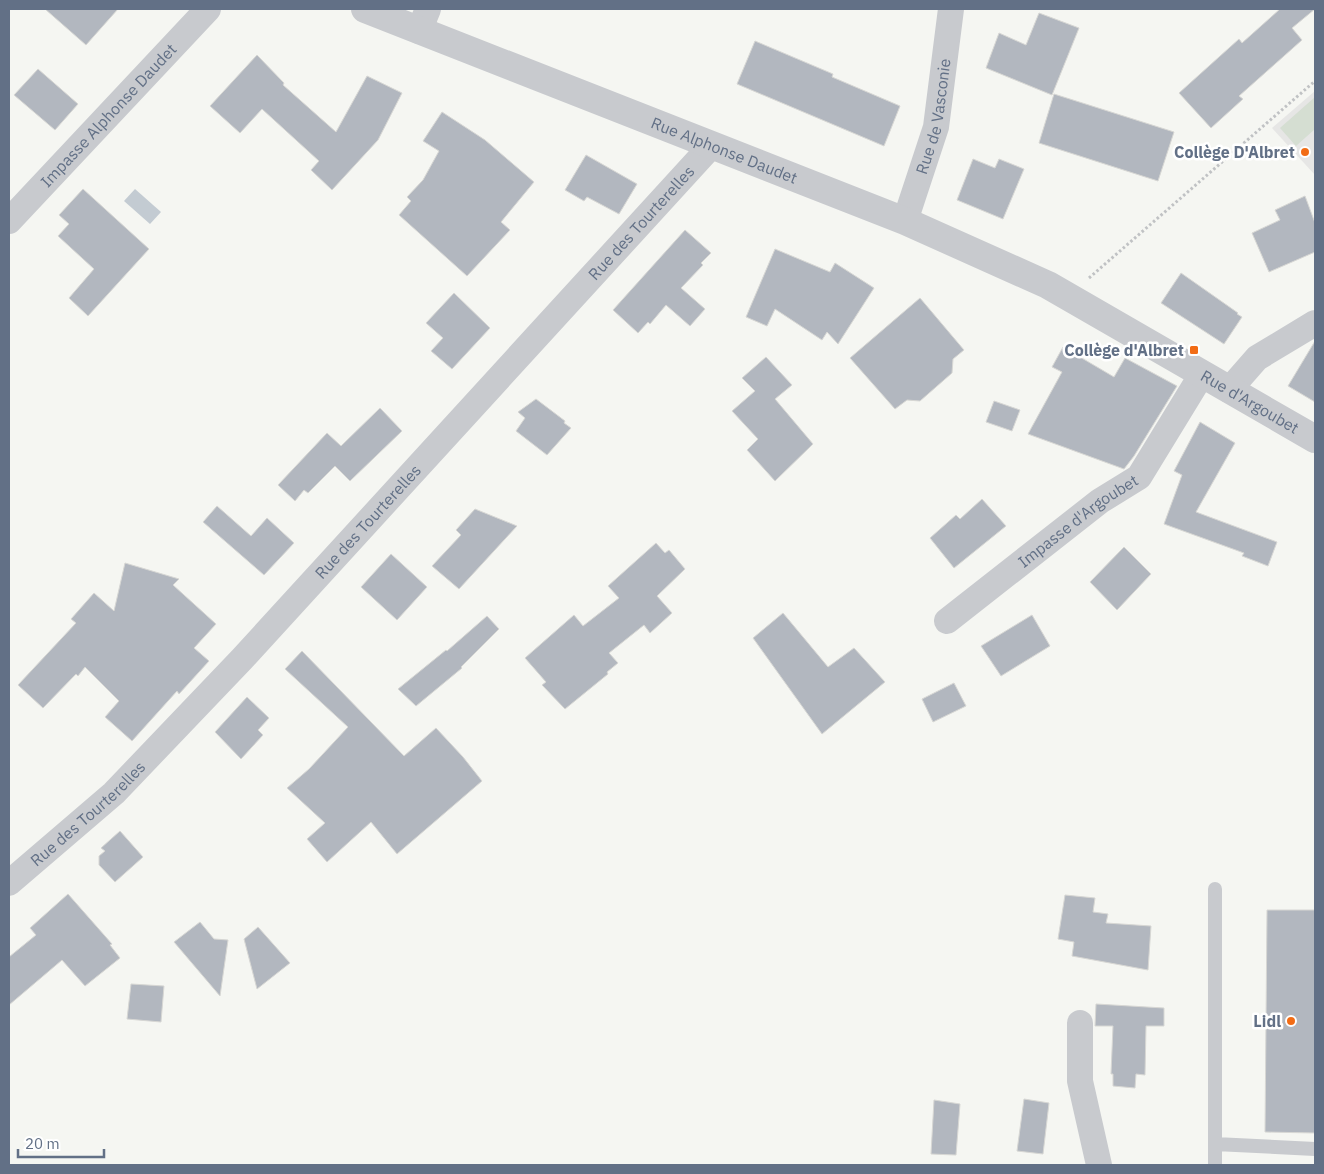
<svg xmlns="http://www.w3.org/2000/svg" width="1324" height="1174" font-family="'IBM Plex Sans',sans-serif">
<rect width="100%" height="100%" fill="#f5f6f2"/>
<path fill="#e6e6e5" d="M1315,91v84l-43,-47z"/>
<path fill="#d5ded2" d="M1315,97v32l-19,17 -16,-18z"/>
<path fill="#c3cbd2" d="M135,189l26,23 -11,12 -26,-23z"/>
<path fill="#b2b7bf" stroke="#d7d7d4" d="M45,9h73l-32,36z
M1280,9h35l-23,19 10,12 -63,56 4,3 -32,29 -32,-35 60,-54 3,4z
M1039,13l40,15 -27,67 -66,-27 13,-35 27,12z
M755,41l78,33 -1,3 68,29 -16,40 -147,-62z
M257,55l27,28 -1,2 53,47 31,-56 35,17 -24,47 -46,50 -21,-20 8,-9 -57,-52 -22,24 -30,-27z
M38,69l40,35 -23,26 -41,-35z
M1054,94l120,38 -16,49 -119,-38z
M442,112l43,28 49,42 -33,40 9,8 -43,46 -68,-61 12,-14 -4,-4 16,-17 16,-29 -16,-10z
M586,155l51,29 -18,30 -32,-17 -3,4 -19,-11z
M973,159l22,9 4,-9 25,10 -21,50 -46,-19z
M83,189l66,60 -61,67 -19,-18 25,-29 -36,-33 11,-12 -10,-9z
M1305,196l10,27v29l-46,20 -17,-39 28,-13 -5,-10z
M685,230l26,23 -10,10 2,2 -22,23 24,21 -15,17 -24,-21 -16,19 -2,-2 -10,11 -25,-23z
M775,249l55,23 5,-9 39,25 -36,56 -11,-12 -5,8 -47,-31 -8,17 -21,-9z
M1181,273l57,40 -1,1 5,3 -18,27 -63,-41z
M454,293l36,35 -38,41 -21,-18 12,-13 -17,-15z
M920,298l44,52 -11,9 -1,14 -32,28 -13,-1 -12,9 -45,-51z
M1315,341v61l-27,-16z
M1063,347l51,30 11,-19 52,28 -43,70 -10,13 -96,-35 34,-62 -10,-5z
M766,357l26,28 -17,14 38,45 -38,37 -28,-31 11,-11 -26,-28 23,-20 -13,-13z
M536,399l29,22 -1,2 7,5 -24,27 -31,-24 9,-13 -7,-6z
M994,401l26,9 -8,21 -26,-9z
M380,408l22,23 -52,50 -15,-15 -27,27 -4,-3 -9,11 -17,-16 49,-52 14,13z
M1200,422l35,21 -39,69 81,30 -9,24 -26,-10 2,-3 -80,-29 18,-49 -8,-4z
M982,499l24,27 -52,42 -24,-30 26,-23 4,4z
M217,506l34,30 16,-18 27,25 -30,32 -61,-53z
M475,509l42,17 -58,63 -27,-23 29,-31 -5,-5z
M656,543l9,10 4,-3 16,19 -28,27 15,17 -22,20 -6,-8 -35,28 9,10 -11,9 1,2 -43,35 -23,-24 4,-3 -21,-24 49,-43 9,11 36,-28 -11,-12z
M1124,547l27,27 -34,36 -27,-28z
M391,554l36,33 -30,33 -36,-33z
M125,563l54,16 -6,6 43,39 -22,24 15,13 -30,33 -2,-3 -45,50 -27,-24 14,-16 -34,-34 -7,9 -2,-2 -33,34 -25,-23 58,-62 -5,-4 23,-26 20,18z
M783,613l45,54 26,-19 31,34 -63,52 -69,-96z
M1032,615l18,31 -49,30 -20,-30z
M487,616l12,13 -38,38 1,1 -46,38 -18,-17 48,-39 1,1z
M302,651l102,105 32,-28 27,29 19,24 -85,73 -26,-32 -44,40 -20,-23 18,-16 -38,-35 22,-19 39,-42 -63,-58z
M954,683l12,23 -33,16 -11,-23z
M247,697l22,21 -11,12 5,5 -22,24 -26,-27z
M120,831l23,26 -28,25 -16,-17v-9l6,-5 -4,-3z
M68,894l44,50 -2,1 10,13 -35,28 -23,-26 -53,45v-48l27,-22 -6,-7z
M1065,895l30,3 -2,14 15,2 -2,9 45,3 -3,44 -76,-14 2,-14 -16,-3z
M1267,910h48v223l-50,-1z
M200,922l14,17 14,1 -8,56 -46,-54z
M258,927l32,36 -33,26 -13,-50z
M131,984l33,2 -3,36 -34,-3z
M1096,1004l68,4v18h-18l-1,49 -9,-1 -1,14 -22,-2v-12h-2l2,-48h-18z
M1024,1099l25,4 -6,51 -26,-3z
M934,1100l26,4 -4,51 -25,-1z"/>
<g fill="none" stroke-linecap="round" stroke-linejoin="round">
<path stroke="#c0c2c4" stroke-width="3" stroke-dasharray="2.5 2.5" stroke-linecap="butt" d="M1089,278l226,-197"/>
<path stroke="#c8cace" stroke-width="14" d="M1215,1144l100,5
M1215,1165v-276"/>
<g stroke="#c8cace" stroke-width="26">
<path d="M419,31l9,-22"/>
<path id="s1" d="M9,221l199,-212"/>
<path id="s2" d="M905,221l31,-94 15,-118"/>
<path d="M1229,390l28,-32 58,-35"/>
<path id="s3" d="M947,621l153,-120 39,-24 63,-103"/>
<path id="s4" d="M9,883l105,-90 128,-134 470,-514"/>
<path d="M1080,1023v58l19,84"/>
</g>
<path stroke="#c8cace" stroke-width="28" id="s5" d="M365,9l540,212 143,64 267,154"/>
</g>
<g fill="#f26c15" stroke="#fff" stroke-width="2">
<circle cx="1305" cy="152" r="5"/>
<rect x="1189" y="345" width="10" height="10" rx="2.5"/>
<circle cx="1291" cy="1021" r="5"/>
</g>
<g text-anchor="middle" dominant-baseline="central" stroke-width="5" stroke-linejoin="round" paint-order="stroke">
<g font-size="16" fill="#627086" stroke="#fff">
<text stroke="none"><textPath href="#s1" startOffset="145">Impasse Alphonse Daudet</textPath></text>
<text stroke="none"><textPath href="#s2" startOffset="109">Rue de Vasconie</textPath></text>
<text stroke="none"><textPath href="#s5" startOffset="386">Rue Alphonse Daudet</textPath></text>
<text stroke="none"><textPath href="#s4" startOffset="915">Rue des Tourterelles</textPath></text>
<text stroke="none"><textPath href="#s5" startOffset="970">Rue d'Argoubet</textPath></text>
<text stroke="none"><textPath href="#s3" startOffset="165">Impasse d'Argoubet</textPath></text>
<text stroke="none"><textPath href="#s4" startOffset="510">Rue des Tourterelles</textPath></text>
<text stroke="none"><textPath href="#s4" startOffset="105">Rue des Tourterelles</textPath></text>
</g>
<g font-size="16" font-weight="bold" fill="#627086" stroke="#fff" text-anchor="end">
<text x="1295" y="152">Collège D'Albret</text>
<text x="1184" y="350">Collège d'Albret</text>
<text x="1281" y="1021">Lidl</text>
</g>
</g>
<rect width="1324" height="1174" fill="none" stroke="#627086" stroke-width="20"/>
<path d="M18 1149v8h86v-8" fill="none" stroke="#627086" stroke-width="2.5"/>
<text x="25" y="1149" font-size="15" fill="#627086" stroke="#ffffff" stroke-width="4" paint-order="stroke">20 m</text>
</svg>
